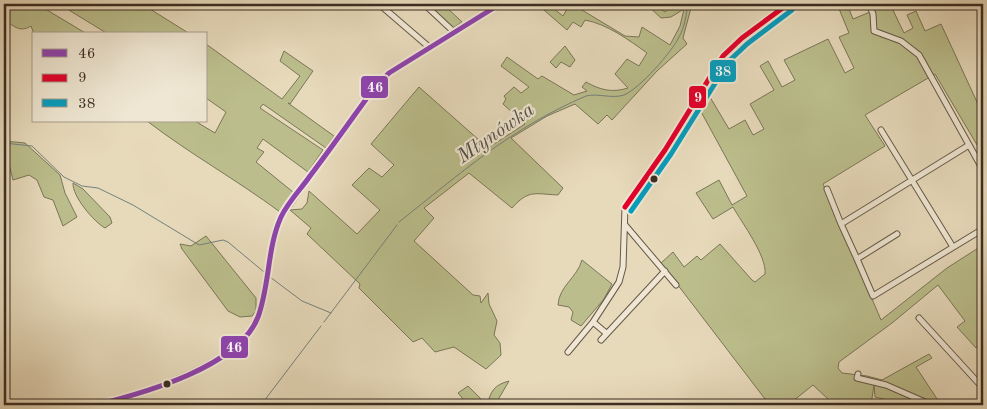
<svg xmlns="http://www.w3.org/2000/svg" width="987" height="409" font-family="'Old Standard TT',serif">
<rect width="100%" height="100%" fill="#e7dabb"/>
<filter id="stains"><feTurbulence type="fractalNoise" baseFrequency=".004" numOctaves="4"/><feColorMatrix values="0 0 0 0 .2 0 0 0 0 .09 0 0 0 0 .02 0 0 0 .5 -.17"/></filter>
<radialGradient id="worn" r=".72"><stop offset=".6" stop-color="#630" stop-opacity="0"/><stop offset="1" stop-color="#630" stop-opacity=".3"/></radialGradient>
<path fill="#bbbe8c" stroke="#7b7658" d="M4,4h33l50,30h-53l-3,-8c-11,7 -18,0 -27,-7z
M59,4h83l48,30h-82z
M435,4h8l19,18 -9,6 -22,-20z
M537,4h11l15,12 4,-7 10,-2 48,29 14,1 3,-10 28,18 10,-19 4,-17 -13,8 -10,1 -15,-14h9l10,8 9,-8h18l-9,34 4,6 -30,27 -45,49 -5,-5 -9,9 -23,-20 -28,12 -36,22 52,50 -5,7c-23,-1 -29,-6 -46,13l-43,-35 -45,35 10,10 -20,23 59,54 7,1 1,7 7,-10 1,11 8,17 -3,14 6,8 1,12 -15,14 -32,-22 -19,5 -13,-14 -9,4 -54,-54 1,-4 -53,-50 4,-6 -21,-18 12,-1 5,-6 2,-12 48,43 23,-24 -28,-25 17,-17 13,9 12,-12 -23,-21 48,-57 69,61 37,-24 -22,-20 3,-5 -2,-3 10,-9 7,6 8,-6 -28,-21 6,-9 31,22 4,-3 32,19 13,-4 -5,-4 4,-5c14,8 26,11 42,6l-13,-14 12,-15 12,7 8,-13c-18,-13 -40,-29 -62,-33l-4,7 -8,-5 -6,8z
M837,4h10l6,15 17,-7 -3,-8h23l14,29 9,-5 -6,-13 9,-4 9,20 16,-7 42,91v40l-48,-81 -70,41 20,31 -62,38 58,136 66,-52 36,-23v98l-7,5 -19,-21 8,-6 -27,-36 -46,38 -53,39 -1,6 4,5 25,3 15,4 47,-26 3,4 -16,9 25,38h-46l1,-3 -21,-5 -1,-12 -3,20h-43v-6l-15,-14 -25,20 -23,-6 -104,-136 12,-11 11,15 13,-11 4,4 19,-16 32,36 3,2 10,-8c2,-18 -23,-51 -32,-67l-20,12 -17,-26 23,-13 13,25 15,-9 -48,-88 8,-16 22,37 16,-9 8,15 11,-6 -14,-25 24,-14 -14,-24 8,-5 14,26 13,-7 -11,-20 44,-21 17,34 9,-5 -15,-31 10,-4z
M206,44l76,55 18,-23 -20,-15 4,-10 29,20 -23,33 -2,-1 46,33 -8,12 -63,-44 -3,4 63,42 -15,22 -45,-33 -6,9 7,4 -8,10 37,30 -13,20c-43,-32 -90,-58 -133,-91h48l20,12 11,-21 -20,-14z
M565,46l10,14 -5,7 -9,-5 -5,6 -6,-6z
M4,141l21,2 35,32 5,18 12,24 -14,9 -10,-26 -9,-3 -7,-17 -8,-5 -16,5 -7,-28 -2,-1z
M73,183l10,6 27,28 2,6 -7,5c-11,-6 -33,-32 -32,-45z
M206,236l50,62v13l-4,5 -12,1 -12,-6 -46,-62 -2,-5 11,2z
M582,260l30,24 -8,15 -23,27 -10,-6 2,-8 -4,-5 -11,-2c1,-19 19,-27 24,-45z
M509,381l-14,24h-27l-10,-12 10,-7 19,19c4,-14 7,-20 22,-24z"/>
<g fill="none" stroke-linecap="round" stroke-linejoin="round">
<path stroke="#75807e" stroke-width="1" d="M4,143l28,3 32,31 18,9 16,2 35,17 66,40 24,-5 5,2 36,30
M399,222c62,-49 112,-94 187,-126 12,-3 26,3 38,-1 15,-6 48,-43 55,-58 6,-10 7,-22 9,-33
M270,277l32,24 29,12
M324,322l73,-97
M261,405l60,-79"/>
<g stroke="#665849" stroke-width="7">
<path id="minor" d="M379,4l50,43
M424,4l30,28
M869,4l4,10 1,17 27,10 18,14 64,115
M881,130l72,117
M827,189l14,35
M626,226l50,59
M897,234l-40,25 16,37 110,-67
M857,259l-16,-35 128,-79
M919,318l64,70
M593,322l13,11
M601,340l64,-69
M568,352l25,-30 26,-40 4,-15 2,-60 40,-57 58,-94 19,-18 46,-34
M858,374l-1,4 29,7 46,20
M96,405c43,-10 147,-42 162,-87 11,-33 9,-70 24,-103l93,-128 14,-14 111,-69"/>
</g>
<use href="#minor" stroke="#efe7d3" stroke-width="5"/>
<g stroke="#efe7d3" stroke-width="9">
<path id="bus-1" d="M96,405c48,-12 143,-38 162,-88 12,-33 9,-69 23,-100 7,-15 20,-28 29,-41 22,-29 43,-59 65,-89l14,-14 111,-69"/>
</g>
<g stroke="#efe7d3" stroke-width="9">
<path id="bus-2" d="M625,207l40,-57 58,-94 19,-18 46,-34"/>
</g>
<g stroke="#efe7d3" stroke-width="9">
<path id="bus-3" d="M631,211l40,-57 58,-93 18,-17 45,-34"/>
</g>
<use href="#bus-1" stroke="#8e44ad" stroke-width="5"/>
<use href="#bus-2" stroke="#e4002b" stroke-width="5"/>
<use href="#bus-3" stroke="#069dbd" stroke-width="5"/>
</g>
<g fill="#3b2d23" stroke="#efe7d3" stroke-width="2">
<circle cx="654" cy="179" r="4.5"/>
<circle cx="167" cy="384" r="4.5"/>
</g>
<g text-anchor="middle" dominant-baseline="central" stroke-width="4.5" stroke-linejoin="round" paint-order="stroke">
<g font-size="20" font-style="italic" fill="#535049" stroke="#efe7d3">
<text transform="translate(496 134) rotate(-35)">Młynówka</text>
</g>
</g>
<g stroke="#efe7d3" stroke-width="2">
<rect x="709" y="59" width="28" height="24" rx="5" fill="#069dbd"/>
<rect x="360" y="75" width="29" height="24" rx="5" fill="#8e44ad"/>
<rect x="688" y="85" width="19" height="24" rx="5" fill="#e4002b"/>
<rect x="220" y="335" width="29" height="24" rx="5" fill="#8e44ad"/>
</g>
<g font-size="14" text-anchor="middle" font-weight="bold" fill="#fff">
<text x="723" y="76">38</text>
<text x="375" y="92">46</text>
<text x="698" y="102">9</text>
<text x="234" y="352">46</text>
</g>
<rect width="987" height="409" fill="none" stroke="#e7dabb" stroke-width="20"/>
<rect x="5" y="5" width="977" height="399" fill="none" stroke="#3b2d23" stroke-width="2.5"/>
<rect x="10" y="10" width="967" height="389" fill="none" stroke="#3b2d23"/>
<rect x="32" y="32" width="175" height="90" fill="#efe7d3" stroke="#a79d8d"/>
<rect x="42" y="49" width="25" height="8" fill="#8e44ad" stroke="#a79d8d"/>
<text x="78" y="58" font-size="15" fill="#3b2d23">46</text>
<rect x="42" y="74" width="25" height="8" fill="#e4002b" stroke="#a79d8d"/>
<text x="78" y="82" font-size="15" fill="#3b2d23">9</text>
<rect x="42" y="99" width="25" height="8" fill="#069dbd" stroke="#a79d8d"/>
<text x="78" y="108" font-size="15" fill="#3b2d23">38</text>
<rect width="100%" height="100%" filter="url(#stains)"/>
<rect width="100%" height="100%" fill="url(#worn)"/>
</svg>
